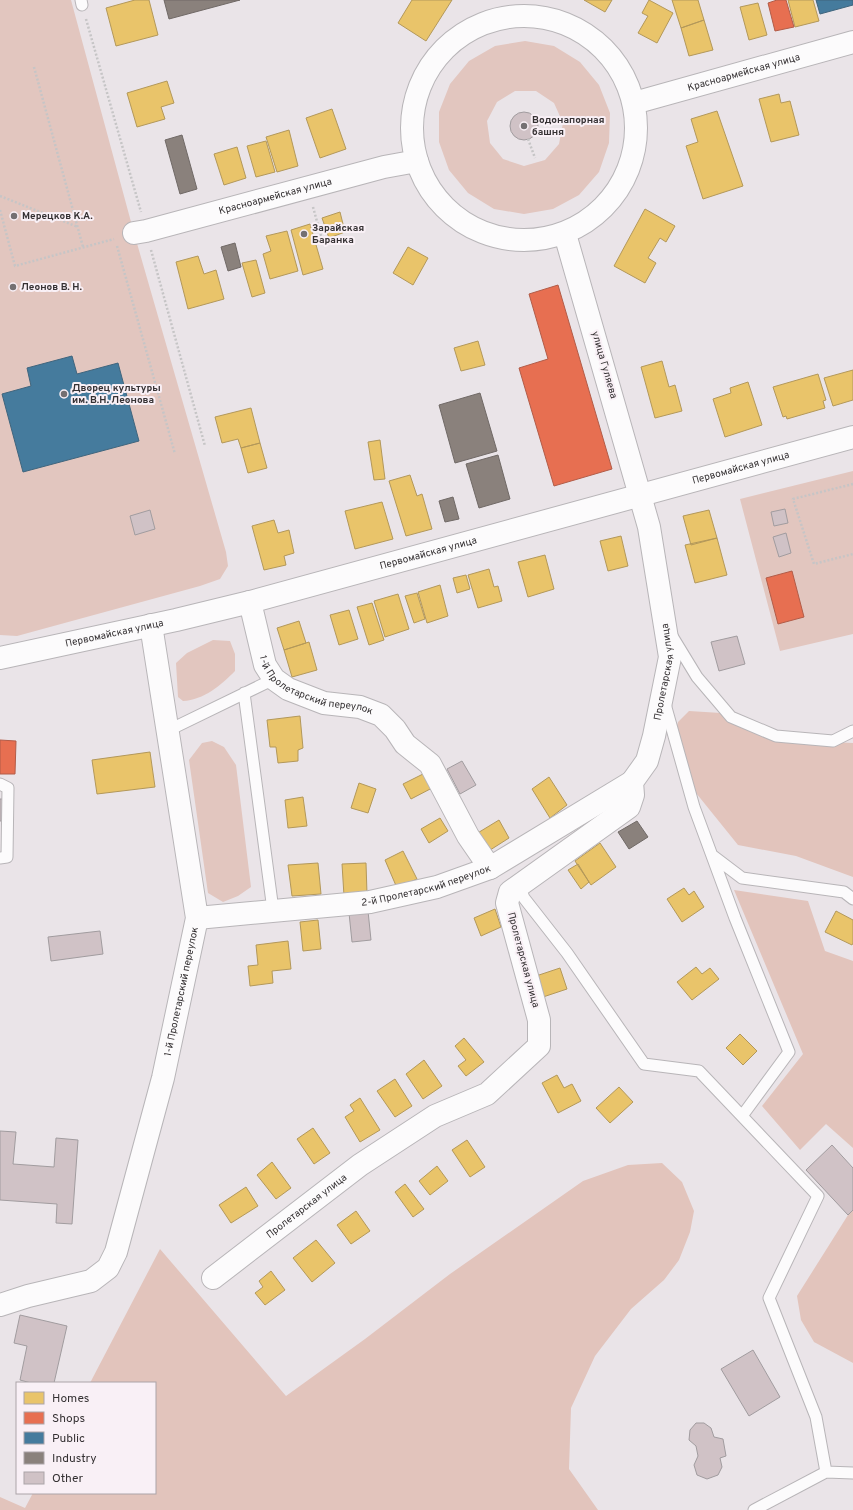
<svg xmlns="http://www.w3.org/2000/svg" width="853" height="1510" font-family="Overpass,sans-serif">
<rect width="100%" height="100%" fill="#eae4e8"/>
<path fill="#e2c6bf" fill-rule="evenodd" d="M0,0h71l63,233 92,319 2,14 -8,13 -20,7 -183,50 -17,-1z
M525,41l29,5 26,16 19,23 11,28 -1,30 -10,29 -20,23 -26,14 -29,5 -30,-5 -26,-16 -19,-23 -10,-28v-30l11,-28 19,-23 26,-15zM515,91h21l18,12 9,20 -4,21 -14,16 -21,6 -21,-7 -13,-16 -3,-22 10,-19z
M853,471v163l-73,17 -40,-152z
M213,640l17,1 5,13v17c-14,14 -31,29 -52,30l-5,-4 -2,-34 11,-10z
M212,741l12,6 12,18 15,122 -13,9 -15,6 -15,-9 -19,-133 13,-17z"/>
<path fill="#e2c4bc" d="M689,711l32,2 65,27 67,3v134l-57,-21 -58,-11 -50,-62 -14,-47 4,-14z
M734,890l74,11 17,50 28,10v187l-27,-24 -26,26 -38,-44 41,-52z
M662,1163l20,19 12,29 -4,21 -11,28 -15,20 -33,29 -36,47 -24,52 -2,61 29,41h-598v-13l25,11 8,-15h122v-110h-65l70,-134 126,147 79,-57 85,-65 133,-93 45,-16z
M853,1210v153l-39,-21 -13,-22 -4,-24 51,-81z"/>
<path fill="#e9c46a" stroke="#b3985a" d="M135,0h14l9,35 -42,11 -10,-38z
M412,0h40l-26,41 -28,-18z
M584,0h28l-7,12z
M649,0l24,13 -16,30 -19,-10 10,-17 -6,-3z
M672,0h26l6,20 -23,8z
M788,0h25l6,21 -24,6z
M758,3l9,32 -18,5 -9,-33z
M704,20l9,30 -24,6 -8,-28z
M167,81l7,22 -13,4 4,12 -28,8 -10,-34z
M779,94l2,9 9,-2 9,34 -28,7 -12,-43z
M332,109l14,40 -26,9 -14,-40z
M717,111l26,75 -40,13 -17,-53 12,-4 -7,-23z
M289,130l9,36 -21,6 -11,-35z
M266,141l9,31 -19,5 -9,-31z
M237,147l9,31 -22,7 -10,-31z
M645,209l30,17 -9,16 -6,-4 -12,20 8,5 -11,20 -31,-17z
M340,212l5,20 -16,6 -7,-20z
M310,224l13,45 -20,6 -12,-45z
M287,231l11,40 -28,8 -7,-25 8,-3 -5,-15z
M408,247l20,11 -15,27 -20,-12z
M198,256l6,18 12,-4 8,29 -36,10 -12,-47z
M256,260l9,33 -13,4 -10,-34z
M478,341l7,24 -24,6 -7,-23z
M662,361l7,26 6,-2 7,26 -27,7 -14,-51z
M853,370v30l-20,6 -9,-28z
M818,374l8,26 -3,1 2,7 -38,11 -1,-3 -3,1 -10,-30z
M748,382l14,43 -37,12 -12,-38 18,-6 -1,-5z
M251,408l9,35 -19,5 -3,-9 -16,4 -7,-26z
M380,440l5,39 -11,1 -6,-38z
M260,443l7,25 -19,5 -7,-25z
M410,475l7,21 5,-2 10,35 -26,7 -17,-55z
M382,502l11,37 -38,10 -10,-38z
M709,510l8,28 -26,7 -8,-29z
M274,520l4,13 11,-3 5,23 -10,3 2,9 -22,5 -12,-44z
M621,536l7,30 -20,5 -8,-30z
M717,538l10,37 -32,8 -10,-38z
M545,555l9,34 -26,8 -10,-35z
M489,569l5,18 4,-1 4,15 -24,7 -10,-33z
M466,575l4,14 -13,4 -4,-15z
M440,585l8,31 -21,7 -9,-31z
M417,593l8,26 -11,4 -9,-27z
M398,594l11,35 -24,8 -11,-36z
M372,603l12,37 -15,5 -12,-38z
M349,610l9,29 -19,6 -9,-30z
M299,621l7,22 -22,7 -7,-22z
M309,642l8,28 -25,7 -8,-27z
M300,716l3,32 -5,2v11l-20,2 -2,-16h-6l-3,-27z
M150,752l5,35 -58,7 -5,-34z
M427,772l7,15 -23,12 -8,-15z
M549,777l18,28 -17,13 -18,-29z
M359,783l17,6 -8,24 -17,-5z
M303,797l4,29 -19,2 -3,-28z
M440,818l8,13 -19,12 -8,-14z
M499,820l10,18 -22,14 -11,-18z
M600,843l16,24 -25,18 -16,-24z
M403,851l14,28 -20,9 -12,-28z
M318,863l3,31 -29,2 -4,-31z
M366,863l1,31 -23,2 -2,-32z
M578,864l11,18 -8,7 -13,-19z
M684,888l5,7 5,-4 10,16 -22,15 -15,-23z
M495,909l6,18 -20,9 -7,-18z
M836,911l17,9v23l-1,2 -27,-13z
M318,920l3,29 -18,2 -3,-29z
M288,941l3,28 -19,2 1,12 -23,3 -2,-20 10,-1 -2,-20z
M696,967l6,7 8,-6 9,11 -27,21 -15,-18z
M560,968l7,21 -24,8 -7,-21z
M740,1034l17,17 -14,14 -17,-17z
M464,1038l20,24 -18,14 -8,-10 8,-6 -11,-14z
M424,1060l18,26 -19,13 -17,-25z
M557,1075l7,13 8,-4 9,17 -23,12 -16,-30z
M395,1079l17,27 -17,11 -18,-26z
M619,1087l14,15 -23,21 -14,-15z
M360,1098l20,32 -20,12 -15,-25 9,-6 -4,-6z
M313,1128l17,25 -16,11 -17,-25z
M467,1140l18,27 -15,10 -18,-27z
M272,1162l19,26 -15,11 -19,-24z
M437,1166l11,15 -18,14 -11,-14z
M405,1184l19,25 -11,8 -18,-25z
M246,1187l12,19 -27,17 -12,-18z
M356,1211l14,20 -19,13 -14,-19z
M316,1240l19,23 -23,19 -19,-24z
M271,1271l14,19 -20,15 -10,-12 8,-6 -4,-6z"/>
<path fill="#e76f51" stroke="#b25c48" d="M777,0h9l8,27 -19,4 -7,-28z
M558,285l54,184 -58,17 -35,-118 29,-9 -19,-65z
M792,571l12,46 -26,7 -12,-46z
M0,740l16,1 -1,33h-15z"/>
<path fill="#457b9d" stroke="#40657d" d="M816,0h37v5l-33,9z
M72,356l5,18 41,-11 21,78 -116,31 -21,-78 29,-8 -4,-18z"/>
<path fill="#8a817c" stroke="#706966" d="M164,0h76l-71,19z
M182,135l15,54 -17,5 -15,-54z
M235,243l6,24 -13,4 -7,-24z
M480,393l17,58 -42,12 -16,-58z
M498,455l12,44 -31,9 -13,-44z
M453,497l6,22 -14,3 -6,-21z
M637,821l11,16 -19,12 -11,-17z"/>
<path fill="#d0c2c6" stroke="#a19c9f" d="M510 126a14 14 0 1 1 28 0a14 14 0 1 1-28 0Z
M785,509l3,14 -14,3 -3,-14z
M150,510l5,19 -20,6 -5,-19z
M786,533l5,20 -12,4 -6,-20z
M737,636l8,28 -26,7 -8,-29z
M462,761l14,24 -16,9 -13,-25z
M0,799h5l-1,22h-4z
M368,911l3,29 -19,2 -3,-29z
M100,931l3,23 -52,7 -3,-24z
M0,1131l16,1 -3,32 41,3 2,-29 22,2 -6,84 -16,-1 1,-19 -57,-4z
M832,1145l21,23v42l-5,5 -42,-45z
M20,1315l47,11 -13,57h-23l-11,-3 7,-34 -13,-3z
M753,1350l27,47 -31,19 -28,-47z
M696,1423h8l7,5 3,9 9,2 3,17 -6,2 2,9 -4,8 -11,4 -10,-4 -3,-10 4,-9 -2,-10 -7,-6 1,-10z"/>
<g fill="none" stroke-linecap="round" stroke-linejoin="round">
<g stroke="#b8b5b8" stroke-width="13">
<path id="lane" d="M81,0l1,5
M672,636l25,41 34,40 45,19 57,5 20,-10
M244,693l29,217
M665,704l29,103 41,111 54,134 -47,64
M167,731l107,-52
M0,784l8,4 -1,69 -7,1
M713,856l29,22 102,14 9,7
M519,885l5,13 43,55 77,111 55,7 119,125 -49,102 47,119 10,55
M754,1510l72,-38 27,1"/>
</g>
<g stroke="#b8b5b8" stroke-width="24">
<g id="street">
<circle cx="524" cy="128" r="112"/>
<path id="s1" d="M634,103l219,-61"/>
<path id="s2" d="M134,233l12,-2 238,-64 33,-6"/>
<path id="s3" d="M250,602l15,63 9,14 14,10 36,14 36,4 21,8 14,14 10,15 25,20 38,72 22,32"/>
<path id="s4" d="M197,918l173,-16 67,-15 53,-19 142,-86"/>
<path id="s5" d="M213,1278l147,-113 75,-49 52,-22 52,-48v-26l-32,-117 3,-11 119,-85 4,-12 -1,-13 15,-21 7,-25 16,-79 -21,-130 -84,-293"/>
<path id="s6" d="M0,1305l28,-9 63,-15 17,-13 8,-16 47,-174 34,-160 -46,-293"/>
</g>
</g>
<g stroke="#b8b5b8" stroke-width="24">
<g id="secondary">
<path id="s7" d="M0,658l176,-38 74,-18 603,-165"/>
</g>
</g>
<path stroke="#c6c5c6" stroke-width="2.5" stroke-dasharray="2 2" stroke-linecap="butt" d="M86,19l55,193
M34,67l49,180
M528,139l7,19
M0,196l78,31
M313,207l8,29 -7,2
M0,210l15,56 99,-27
M117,246l58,208
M151,250l54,196
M853,484l-60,15 21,65 39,-10"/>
<use href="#lane" stroke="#fcfbfc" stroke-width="11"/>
<use href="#street" stroke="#fcfbfc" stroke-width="22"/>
<use href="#secondary" stroke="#fcfbfc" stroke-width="22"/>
</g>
<g fill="#747072" stroke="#f9f0f6" stroke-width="1.5">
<circle cx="524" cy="126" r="4"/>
<circle cx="14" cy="216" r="4"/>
<circle cx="304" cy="234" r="4"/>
<circle cx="13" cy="287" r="4"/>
<circle cx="64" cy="394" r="4"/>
</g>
<g text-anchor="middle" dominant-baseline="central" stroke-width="4" stroke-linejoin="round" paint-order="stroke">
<g font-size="10" fill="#353133" stroke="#f9f0f6">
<text stroke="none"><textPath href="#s1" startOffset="114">Красноармейская улица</textPath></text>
<text stroke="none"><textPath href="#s2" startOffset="146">Красноармейская улица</textPath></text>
<text transform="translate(604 365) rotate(74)">улица Гуляева</text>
<text stroke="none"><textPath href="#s7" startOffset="765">Первомайская улица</textPath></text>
<text stroke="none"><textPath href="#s7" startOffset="441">Первомайская улица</textPath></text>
<text stroke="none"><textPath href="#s7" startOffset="117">Первомайская улица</textPath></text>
<text stroke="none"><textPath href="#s5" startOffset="850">Пролетарская улица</textPath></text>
<text stroke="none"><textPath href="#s3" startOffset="121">1-й Пролетарский переулок</textPath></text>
<text stroke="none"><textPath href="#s4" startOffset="232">2-й Пролетарский переулок</textPath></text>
<text transform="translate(523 960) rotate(75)">Пролетарская улица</text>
<text stroke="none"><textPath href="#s6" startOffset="402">1-й Пролетарский переулок</textPath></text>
<text stroke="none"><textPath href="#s5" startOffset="118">Пролетарская улица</textPath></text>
</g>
<g font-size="10" font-weight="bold" fill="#353133" stroke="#f9f0f6" text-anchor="start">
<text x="532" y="120">Водонапорная<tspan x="532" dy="12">башня</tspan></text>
<text x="22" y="216">Мерецков К.А.</text>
<text x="312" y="228">Зарайская<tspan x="312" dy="12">Баранка</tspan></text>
<text x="21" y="287">Леонов В. Н.</text>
<text x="72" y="388">Дворец культуры<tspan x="72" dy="12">им. В.Н. Леонова</tspan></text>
</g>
</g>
<rect x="16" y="1382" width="140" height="112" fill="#f9f0f6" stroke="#aba4a8"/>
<rect x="24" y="1392" width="20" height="12" fill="#e9c46a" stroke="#aba4a8"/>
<text x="52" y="1402" font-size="12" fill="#353133">Homes</text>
<rect x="24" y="1412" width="20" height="12" fill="#e76f51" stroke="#aba4a8"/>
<text x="52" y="1422" font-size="12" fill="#353133">Shops</text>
<rect x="24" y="1432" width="20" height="12" fill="#457b9d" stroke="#aba4a8"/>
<text x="52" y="1442" font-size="12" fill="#353133">Public</text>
<rect x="24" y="1452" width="20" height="12" fill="#8a817c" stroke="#aba4a8"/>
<text x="52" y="1462" font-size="12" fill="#353133">Industry</text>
<rect x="24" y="1472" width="20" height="12" fill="#d0c2c6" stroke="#aba4a8"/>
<text x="52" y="1482" font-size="12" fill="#353133">Other</text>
</svg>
